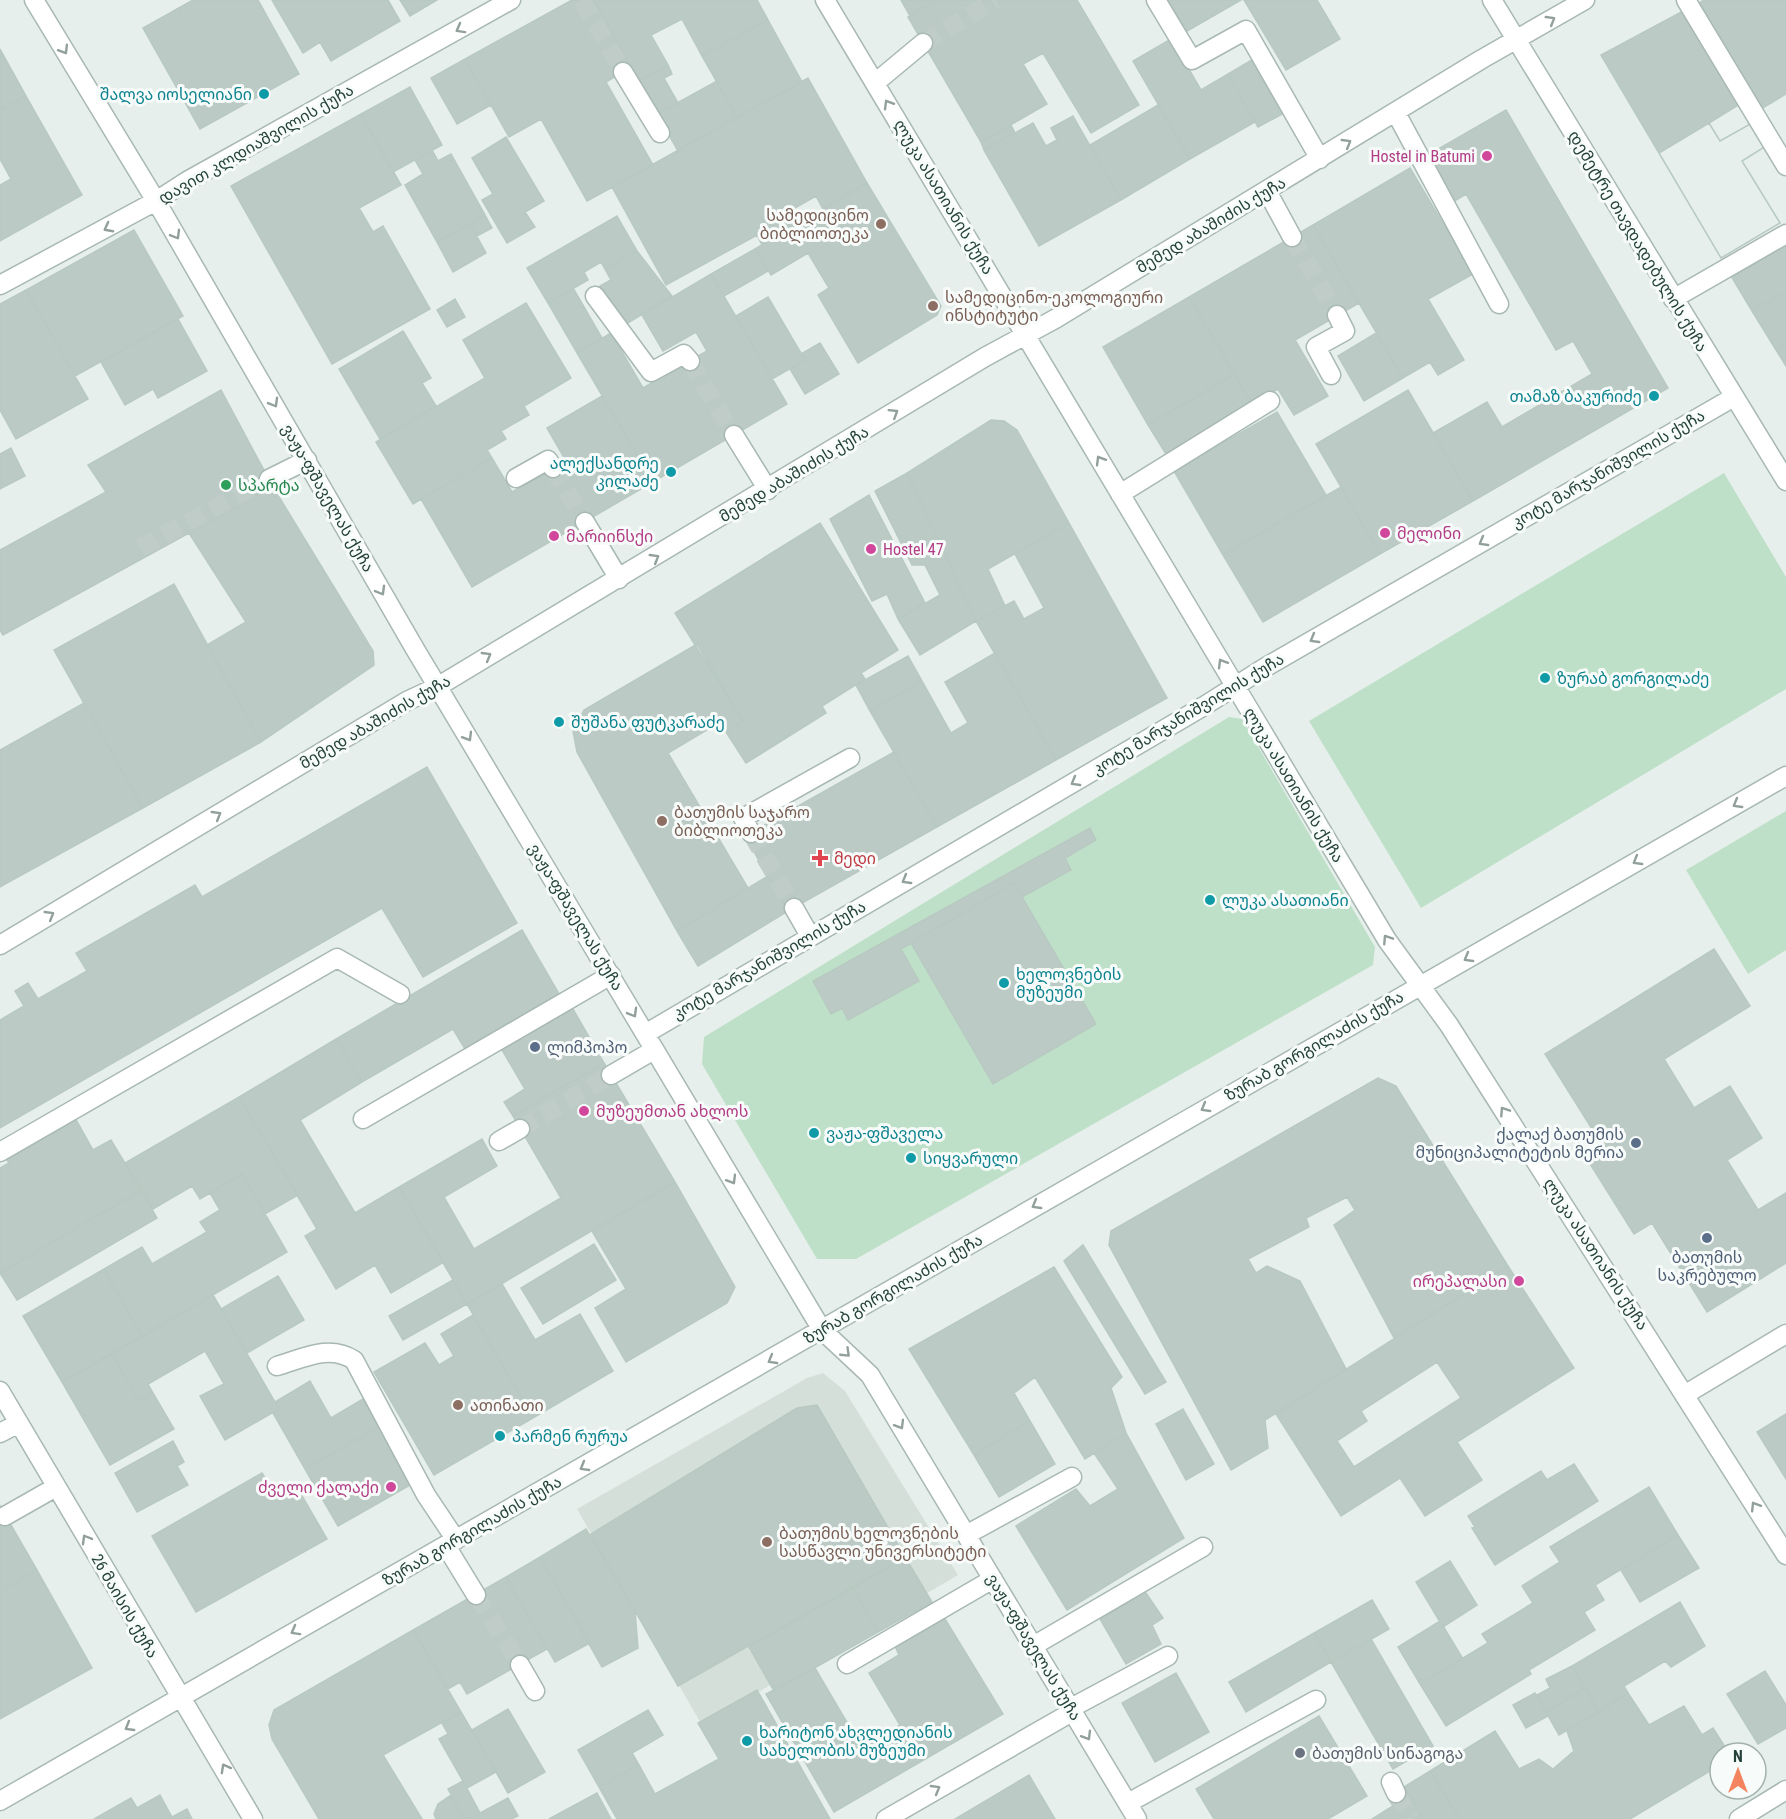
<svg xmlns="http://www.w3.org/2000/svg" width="1786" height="1819" font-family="'Roboto Condensed','Noto Sans Georgian',sans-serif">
<rect width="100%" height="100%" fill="#e6efeb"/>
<path fill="#d4dfda" d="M823,1373l22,18 113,184 -256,150 -125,-216 230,-131z"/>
<path fill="#bfe0c8" d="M1724,473l62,104v112l-365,219 -112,-187z
M1229,717l13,2 133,228 -2,18 -517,294h-39l-115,-195 2,-27z
M1786,811v139l-38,24 -62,-104z"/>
<path fill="#bbcac4" stroke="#b8c9c2" stroke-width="1.5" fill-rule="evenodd" d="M193,0h65l41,74 -99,55 -57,-101z
M272,0h116l12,21 -69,40 -11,-19 -17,11z
M400,0h37l-27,16z
M572,0h22l37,67 -25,15 47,83 -66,36 -46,-82 -32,18 -44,-78z
M594,0h163l11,20 -66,36 -20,-37 -31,16 17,30 -30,16z
M901,0h37l-28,16z
M938,0h139l62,105 -48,28 -48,-80 -20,11 24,40 -66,38 -73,-125z
M1162,0h79l-59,34z
M1244,0h73l23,39 -54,31z
M1704,0h82v94l-25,15 -62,-106z
M1685,10l55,94 -31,19 11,18 32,-18 14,23 -24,15 38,62 -59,35 -120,-203z
M768,20l34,62 -65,35 -35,-61z
M1171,39l30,51 27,-16 27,48 -65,37 -57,-98z
M0,49l26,47 -26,14z
M1255,58l31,54 -28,15 -30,-53z
M465,59l26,46 -34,19 -26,-46z
M668,65l4,9 -8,4 14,25 -21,11 -19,-33z
M808,78l59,105 -44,26 -7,-13 -23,13 7,13 -38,23 -5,-10 -91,50 -54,-98z
M717,81l20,36 -59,34 -21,-37z
M410,87l32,58 -49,27 -32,-58z
M26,96l56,99 -82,46v-56l11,-6 -11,-20v-49z
M1158,105l32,54 -69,41 -31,-55z
M1506,110l162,278 -195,113 -40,-68 54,-31 15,25 90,-53 -19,-33 -17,9 -90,-156 -13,8 -27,-46z
M361,114l40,71 -42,23 14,24 10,-6 47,83 -98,55 -101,-178z
M1073,116l48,84 -82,46 -55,-96 49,-27 13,23 11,-6 -6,-12z
M1709,123l11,18 32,-18 14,23 -24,15 38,62 -59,35 -62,-105z
M1011,125l4,8 -31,17 -3,-8z
M506,137l38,64 -19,11 10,15 -28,16 -25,-43 11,-6 -21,-36z
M432,150l6,11 13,-7 34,61 -48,27 -32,-57 18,-11 -8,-14z
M1410,168l63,106 -45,25 36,61 -26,15 -8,-13 -27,16 -90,-153z
M867,183l74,123 -4,9 -79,48 -40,-68 11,-7 -21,-35 -37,22 -16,-26z
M485,215l7,13 -15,8 -7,-12z
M617,216l20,35 -32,18 -4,-7 -17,10 4,8 -40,23 -21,-35z
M470,224l16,29 -33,19 -16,-30z
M1313,225l46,78 -64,37 33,56 -34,19 -16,-26 -26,15 -63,-107z
M134,230l49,86 -108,60 -49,-86z
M1786,235v56l-34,20 -24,-40z
M755,249l13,22 -44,25 -13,-22z
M637,251l35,45 -49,30 -23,-40 11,-6 -6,-11z
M711,274l76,130 -134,78 -76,-129 34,-20 32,55 64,-37 -11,-19 -33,19 -21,-36z
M573,288l29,50 -25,15 -29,-50z
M26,290l62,109 -72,40 -16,-29v-106z
M1786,291v53l-10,6 -24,-39z
M768,297l37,63 -33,19 -36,-63z
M1189,297l46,77 -87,51 -45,-78z
M455,299l10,18 -18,10 -10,-17z
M526,303l45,75 -47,28 5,9 -28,16 5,8 -19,11 5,8 -79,46 -37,-62 109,-64 -22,-38z
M178,319l29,52 -49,27 -5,-9 -28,16 -24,-43z
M403,331l28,47 -9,5 14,23 -56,33 -41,-70z
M1376,333l27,45 -39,23 -26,-45z
M820,343l19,31 -34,20 -15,-25 15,-9 -4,-6z
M1786,344v22l-10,-16z
M1235,374l17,30 -86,50 -18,-29z
M221,390l52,97 -270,148 -3,-5v-80l106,-58 -18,-27z
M1408,390l65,111 -93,53 -64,-110z
M602,396l51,86 -181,105 -51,-88 71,-41 20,34 54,-31 -19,-33z
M1277,412l49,83 -103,60 -49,-84z
M991,420l13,1 13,9 52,93 -81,46 17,37 -29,15 -69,-148z
M11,448l14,28 -25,13v-35z
M907,473l69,148 -56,34 -22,-36 42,-24 -15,-30h-13l-37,-74z
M273,487l100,164 1,14 -113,77 -54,-97 39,-23 -57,-89z
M1341,487l39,67 -117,68 -40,-67z
M869,495l56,108 -27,16 -11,-25 -15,7 -42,-82z
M820,523l78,127 -37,23 4,6 -43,27 4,7 -80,50 -20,-31 17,-11 -68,-108z
M1069,523l98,175 -111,62 -80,-139 38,-20 10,18 20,-11 -29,-54z
M174,584l87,158 -118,66 -89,-158z
M697,644l46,77 -17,11 -6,-10 -52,31 80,135 -71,43 -100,-179 -4,-21 11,-21z
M995,653l61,107 -119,67 -67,-116 52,-30 29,52 17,-10 -23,-41z
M908,656l14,25 -52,30 -14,-26z
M84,703l59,105 -143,79v-137z
M894,752l43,75 -149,84 -43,-75z
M427,767l90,156 -94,54 -41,-69 -382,220v-108l24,-14 -9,-15 13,-8 10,16 49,-28 -11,-18 119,-68 7,12z
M1090,828l6,12 -31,18 6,12 -49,27 -8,-14 -113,66 18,32 -71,39 -6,-12 -11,6 -18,-33z
M768,876l20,35 -90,55 -21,-35z
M1014,883l82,141 -103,60 -82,-141z
M522,930l40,69 -94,55 -15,-25 -91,53 -26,-43z
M1714,949l36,57 -86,53 30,49 36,-22 32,52 -35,22 31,50 28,-17v70l-79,49 -55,-89 -18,11 -47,-75 17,-11 -59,-94z
M569,1002l35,61 -91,53 -9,-14 21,-13 -27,-46z
M336,1039l26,43 -62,38 55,93 44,-26 45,75 -53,31 -16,-28 -39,24 -31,-53 12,-7 -78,-132z
M604,1063l71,119 -208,122 -68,-117 83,-48 15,27 -53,31 30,52 87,-51 -48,-82z
M1378,1078l18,8 112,180 -114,72 -60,-113 21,-15 -8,-13 -41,21 3,9 -61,32 8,14 11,-7 33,15 46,88 -81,51 3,28 -37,22 -122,-225 2,-14z
M239,1097l59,98 -33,19 -23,-40 -42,25 -8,-13 -39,23 -28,-46z
M74,1116l19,34 18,-10 30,50 -141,83v-105l9,-5 -4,-6z
M242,1174l45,78 -145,84 -38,-67 38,-22 10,17 55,-32 -7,-10 20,-12 -10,-17z
M675,1182l60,105 -8,16 -101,59 -31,-54 31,-19 -34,-58z
M141,1190l16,28 -140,82 -17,-27z
M594,1244l22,36 -73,44 -22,-36z
M1083,1245l83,137 -21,12 -81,-133z
M1508,1266l66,102 -117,74 25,38 -57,36 -25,-38 -59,38 -65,-102zM1437,1362l24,36 -107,69 -17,-26 30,-20 -6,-10z
M1054,1267l68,110 -11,11 15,45 -41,26 -50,-82 -21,16 16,28 -56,34 -65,-106z
M104,1269l38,67 -80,46 -39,-66z
M278,1276l26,44 -57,33 -26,-44z
M453,1280l14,24 -64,36 -14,-24z
M502,1284l33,56 45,-26 33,57 -80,47 -66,-114z
M213,1295l66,114 -54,31 -25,-44 24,-12 -19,-33 -57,33 5,9 -14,8 -27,-47z
M473,1315l60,103 -99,57 -60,-103 51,-29 14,22 15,-9 -13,-22z
M112,1354l27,47 14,-8 21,36 -64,36 -48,-83z
M310,1381l21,37 32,-19 16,28 -74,42 -32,-56 6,-4 -4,-7z
M817,1405l88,152 -227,129 -87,-152 206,-126z
M1183,1409l31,55 -28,16 -30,-56z
M1786,1414v65l-29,-47z
M1030,1421l25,43 -56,33 -25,-42z
M379,1427l33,57 -74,42 -33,-57z
M1126,1433l58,105 -117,72 -51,-84 60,-37 14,17 28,-17 -24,-36z
M173,1441l11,21 -7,4 11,19 -51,27 -22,-39z
M1574,1464l24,37 -103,64 -23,-37 3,-1 -7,-11 73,-45 6,9z
M262,1473l12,20 20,-11 33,57 -131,73 -44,-76z
M1649,1487l29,48 -83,50 9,15 -20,12 11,18 -66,40 2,4 -85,52 -26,-42 68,-41 -6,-9 51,-31 -11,-17 38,-24 -10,-15z
M0,1506l37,64 -37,21z
M586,1529l49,82 3,37 -36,19 -62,-110z
M1678,1535l21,33 -59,34 -19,-32z
M540,1557l50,86 -35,19 -49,-85z
M905,1557l27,45 -54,30 -25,-44z
M1450,1561l27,44 -34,22 -27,-45z
M37,1570l55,98 -92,51v-128z
M506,1577l41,72 -80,45 -7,-12 -12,7 -35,-59z
M853,1588l25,44 -104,59 -25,-44z
M1146,1593l17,25 -11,7 9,19 -35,20 -26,-45z
M1372,1600l17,29 -58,33 -17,-29z
M1680,1602l25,44 -34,21 -6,-6 -41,25 4,7 -29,19 -27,-46z
M945,1619l58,95 -169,98 -68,-118 49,-26 47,80 38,-23 -31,-52 30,-18 -4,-9z
M1440,1621l23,38 -43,25 -22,-37z
M413,1630l48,82 -78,43 39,64h-103l-47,-80 -3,-14 5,-15z
M1314,1633l17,29 -85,50 -17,-30z
M1371,1639l62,107 -40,23 -62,-107z
M1572,1666l13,22 -39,24 -9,-17 13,-7 -4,-9z
M1765,1671l21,34v23l-28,16 -31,-50z
M1176,1673l33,59 -54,30 -33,-59z
M1585,1688l14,24 -40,23 -13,-23z
M757,1690l73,129h-213l-18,-32 40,-22 16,29 64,-35 -21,-36z
M1535,1693l13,23 -22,12 -13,-23z
M1628,1693l21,32 35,-19 18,29 11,-7 16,25h-9v12l-90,54h-170l-30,-48 65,-40 24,38 20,-10 14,10 21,-18 -7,-20z
M508,1709l37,63 -37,21 -36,-63z
M648,1710l15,25 -31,18 7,12 -40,22 -21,-37z
M461,1712l35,60 -29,16 -28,-49 9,-5 -6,-11z
M1319,1716l48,80 -39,23h-114l-18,-30z
M1430,1771l30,48h-36l-20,-32z
M1029,1775l26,44h-100z
M463,1781l17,32 -11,6h-4l-17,-30z
M1404,1787l20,32h-52l21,-13 -5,-8z
M597,1793l14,26h-62z
M160,1795l12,22 15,-8 5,10h-98l37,-21 6,10z
M451,1795l14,24h-29l-2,-5 4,-10z
M508,1798l10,18 -7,3h-42z"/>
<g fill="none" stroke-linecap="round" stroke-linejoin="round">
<path stroke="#bfccc8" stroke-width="18" stroke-dasharray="18 9" stroke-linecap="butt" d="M582,0l41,72
M923,43l73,-43
M1292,237l45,78
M690,361l44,74
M553,468l32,54
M140,548l129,-69
M751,833l43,75
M520,1129l91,-54
M476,1595l44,70
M1396,1793l15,26"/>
<g stroke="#a8b8b2" stroke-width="21">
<path id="minor" d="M34,0l122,201 259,448 407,681 48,45 267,444
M825,0l562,940 62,85 337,530
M1156,0l36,60 54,-30 74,129
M1492,0l294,481
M1686,0l100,166
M623,72l37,61
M875,83l48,-40
M1396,113l103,191
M1267,191l25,46
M0,285l156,-84 31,-20 324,-181
M595,296l56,76 33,-18 6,7
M1673,299l113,-65
M1331,375l-15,-28 29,-16 -8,-16
M734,435l34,55
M516,478l32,-18 5,8
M269,479l38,-19
M1120,494l150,-93
M585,522l34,57
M751,833l-8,-15 107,-60
M794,908l16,28
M0,945l407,-244 30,-14 548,-330 70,-38 427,-260 103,-59
M645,1034l559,-328 60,-38 470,-271
M611,1075l43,-25
M363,1119l248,-144
M499,1141l21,-12
M0,1152l337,-194 63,36
M277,1366c27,-8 52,-22 77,-6l72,135 30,45
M0,1391l253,428
M1686,1394l100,-60
M0,1433l19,-10
M5,1516l51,-29
M966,1535l106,-58
M446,1546l30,49
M1033,1646l170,-99
M847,1664l146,-85
M520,1665l15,26
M1071,1708l97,-52
M1391,1782l5,11
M0,1801l1786,-1025
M1128,1803l188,-103
M886,1819l186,-107
M1739,1819l47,-29"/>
</g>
<use href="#minor" stroke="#fff" stroke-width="18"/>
</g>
<defs><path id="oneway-chevron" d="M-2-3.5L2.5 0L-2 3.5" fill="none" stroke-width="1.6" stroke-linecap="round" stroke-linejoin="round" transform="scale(1.5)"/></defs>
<g stroke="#92a09c">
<use href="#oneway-chevron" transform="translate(1551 20) rotate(-31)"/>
<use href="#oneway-chevron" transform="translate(460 29) rotate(151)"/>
<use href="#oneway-chevron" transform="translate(64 50) rotate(59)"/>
<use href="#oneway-chevron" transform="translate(888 104) rotate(-121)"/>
<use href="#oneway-chevron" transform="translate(1347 143) rotate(-31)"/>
<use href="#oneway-chevron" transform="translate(108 228) rotate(152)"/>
<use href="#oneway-chevron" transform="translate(176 235) rotate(60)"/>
<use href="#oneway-chevron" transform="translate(274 403) rotate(60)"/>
<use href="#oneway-chevron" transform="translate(894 413) rotate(-32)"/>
<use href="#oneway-chevron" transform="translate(1100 460) rotate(-121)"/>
<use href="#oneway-chevron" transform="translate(1483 542) rotate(150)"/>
<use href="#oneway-chevron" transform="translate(655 558) rotate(-31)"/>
<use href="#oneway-chevron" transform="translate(381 591) rotate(60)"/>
<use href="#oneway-chevron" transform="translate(1314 639) rotate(150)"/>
<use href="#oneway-chevron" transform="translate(487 656) rotate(-30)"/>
<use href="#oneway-chevron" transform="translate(1222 663) rotate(-121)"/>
<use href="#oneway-chevron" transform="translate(468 737) rotate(59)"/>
<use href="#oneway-chevron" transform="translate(1075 782) rotate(150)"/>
<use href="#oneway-chevron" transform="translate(1737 804) rotate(150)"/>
<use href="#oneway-chevron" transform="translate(217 815) rotate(-31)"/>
<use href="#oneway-chevron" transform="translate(1637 861) rotate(150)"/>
<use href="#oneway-chevron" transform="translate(906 880) rotate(150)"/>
<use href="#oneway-chevron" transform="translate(50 915) rotate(-31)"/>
<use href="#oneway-chevron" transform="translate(1387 939) rotate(-123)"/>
<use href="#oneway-chevron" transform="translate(1468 958) rotate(150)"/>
<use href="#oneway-chevron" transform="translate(633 1013) rotate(60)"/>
<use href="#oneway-chevron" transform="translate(1205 1108) rotate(150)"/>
<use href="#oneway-chevron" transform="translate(1504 1111) rotate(-123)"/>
<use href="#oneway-chevron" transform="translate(732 1180) rotate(59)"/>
<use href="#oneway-chevron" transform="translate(1036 1205) rotate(150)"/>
<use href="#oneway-chevron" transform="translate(846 1353) rotate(44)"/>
<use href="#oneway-chevron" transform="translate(772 1360) rotate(150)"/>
<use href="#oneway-chevron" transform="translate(900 1425) rotate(59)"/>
<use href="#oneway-chevron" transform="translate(584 1467) rotate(150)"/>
<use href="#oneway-chevron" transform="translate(1755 1506) rotate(-122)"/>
<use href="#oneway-chevron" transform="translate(86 1539) rotate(-120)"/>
<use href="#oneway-chevron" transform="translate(295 1631) rotate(151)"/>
<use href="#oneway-chevron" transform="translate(129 1727) rotate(150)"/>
<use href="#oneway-chevron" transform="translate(1087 1736) rotate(59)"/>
<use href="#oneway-chevron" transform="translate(225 1768) rotate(-119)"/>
<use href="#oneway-chevron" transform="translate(936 1789) rotate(-30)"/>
</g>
<g fill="#0f9aa8" stroke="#f7fbf9" stroke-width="2">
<circle cx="264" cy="94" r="6"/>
<circle cx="1654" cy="396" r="6"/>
<circle cx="671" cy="472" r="6"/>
<circle cx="1545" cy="678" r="6"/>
<circle cx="559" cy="722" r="6"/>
<circle cx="1210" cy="900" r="6"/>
<circle cx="1004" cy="983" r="6"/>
<circle cx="814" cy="1133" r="6"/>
<circle cx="911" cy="1158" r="6"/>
<circle cx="500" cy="1436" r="6"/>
<circle cx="747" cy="1741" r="6"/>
</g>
<g fill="#d1479c" stroke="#f7fbf9" stroke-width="2">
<circle cx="1487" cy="156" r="6"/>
<circle cx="1385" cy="533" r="6"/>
<circle cx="554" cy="536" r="6"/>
<circle cx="871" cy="549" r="6"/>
<circle cx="584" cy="1111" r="6"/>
<circle cx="1519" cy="1281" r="6"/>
<circle cx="391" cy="1487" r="6"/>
</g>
<g fill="#8d6e63" stroke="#f7fbf9" stroke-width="2">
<circle cx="881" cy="224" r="6"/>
<circle cx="933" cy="306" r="6"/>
<circle cx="662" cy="821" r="6"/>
<circle cx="458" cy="1405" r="6"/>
<circle cx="767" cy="1542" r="6"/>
</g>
<circle fill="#2e9e5b" stroke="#f7fbf9" stroke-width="2" cx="226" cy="485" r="6"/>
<path fill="#e0444e" stroke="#f7fbf9" stroke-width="2" d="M817 849h6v6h6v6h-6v6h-6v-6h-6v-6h6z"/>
<g fill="#5c6f8a" stroke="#f7fbf9" stroke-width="2">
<circle cx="535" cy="1047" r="6"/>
<circle cx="1636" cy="1143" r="6"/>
<circle cx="1707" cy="1238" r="6"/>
</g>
<circle fill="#6b7280" stroke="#f7fbf9" stroke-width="2" cx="1300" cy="1753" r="6"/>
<g text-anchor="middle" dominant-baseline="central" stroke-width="6" stroke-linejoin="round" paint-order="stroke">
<g font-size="16" fill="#0d838f" stroke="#f7fbf9" text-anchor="start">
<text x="252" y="94" text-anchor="end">შალვა იოსელიანი</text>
<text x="1642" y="396" text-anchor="end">თამაზ ბაკურიძე</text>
<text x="659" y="463" text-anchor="end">ალექსანდრე<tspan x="659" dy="18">კილაძე</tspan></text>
<text x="1557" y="678">ზურაბ გორგილაძე</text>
<text x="571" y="722">შუშანა ფუტკარაძე</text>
<text x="1222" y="900">ლუკა ასათიანი</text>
<text x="1016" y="974">ხელოვნების<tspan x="1016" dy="18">მუზეუმი</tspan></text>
<text x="826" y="1133">ვაჟა-ფშაველა</text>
<text x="923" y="1158">სიყვარული</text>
<text x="512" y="1436">პარმენ რურუა</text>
<text x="759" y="1732">ხარიტონ ახვლედიანის<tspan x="759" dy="18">სახელობის მუზეუმი</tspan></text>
</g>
<g font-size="16" fill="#24423a" stroke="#f7fbf9">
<text transform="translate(256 144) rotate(-30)">დავით კლდიაშვილის ქუჩა</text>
<text transform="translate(944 197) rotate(59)">ლუკა ასათიანის ქუჩა</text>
<text transform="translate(1211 225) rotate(-31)">მემედ აბაშიძის ქუჩა</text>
<text transform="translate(1638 241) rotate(59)">დემეტრე თავდადებულის ქუჩა</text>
<text transform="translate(1608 469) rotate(-30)">კოტე მარჯანიშვილის ქუჩა</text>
<text transform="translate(794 474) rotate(-31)">მემედ აბაშიძის ქუჩა</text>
<text transform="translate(328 498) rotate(60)">ვაჟა-ფშაველას ქუჩა</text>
<text transform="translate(1188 714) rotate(-31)">კოტე მარჯანიშვილის ქუჩა</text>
<text transform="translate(375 722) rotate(-30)">მემედ აბაშიძის ქუჩა</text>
<text transform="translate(1294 785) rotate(59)">ლუკა ასათიანის ქუჩა</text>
<text transform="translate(576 917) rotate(59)">ვაჟა-ფშაველას ქუჩა</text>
<text transform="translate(769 960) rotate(-30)">კოტე მარჯანიშვილის ქუჩა</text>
<text transform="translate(1314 1046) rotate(-30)">ზურაბ გორგილაძის ქუჩა</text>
<text transform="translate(1596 1254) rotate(57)">ლუკა ასათიანის ქუჩა</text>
<text transform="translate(893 1289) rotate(-30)">ზურაბ გორგილაძის ქუჩა</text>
<text transform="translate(472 1531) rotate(-30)">ზურაბ გორგილაძის ქუჩა</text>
<text transform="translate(125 1606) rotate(60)">26 მაისის ქუჩა</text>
<text transform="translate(1034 1647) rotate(59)">ვაჟა-ფშაველას ქუჩა</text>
</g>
<g font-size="16" fill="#b23c85" stroke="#f7fbf9" text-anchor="start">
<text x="1475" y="156" text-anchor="end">Hostel in Batumi</text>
<text x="1397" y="533">მელინი</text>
<text x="566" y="536">მარიინსქი</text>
<text x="883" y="549">Hostel 47</text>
<text x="596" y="1111">მუზეუმთან ახლოს</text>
<text x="1507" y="1281" text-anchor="end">ირეპალასი</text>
<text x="379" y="1487" text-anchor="end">ძველი ქალაქი</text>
</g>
<g font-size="16" fill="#785e54" stroke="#f7fbf9" text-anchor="start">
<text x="869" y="215" text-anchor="end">სამედიცინო<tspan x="869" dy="18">ბიბლიოთეკა</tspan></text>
<text x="945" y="297">სამედიცინო-ეკოლოგიური<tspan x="945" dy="18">ინსტიტუტი</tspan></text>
<text x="674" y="812">ბათუმის საჯარო<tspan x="674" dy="18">ბიბლიოთეკა</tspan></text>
<text x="470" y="1405">ათინათი</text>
<text x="779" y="1533">ბათუმის ხელოვნების<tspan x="779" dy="18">სასწავლი უნივერსიტეტი</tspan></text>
</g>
<g font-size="16" fill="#27864d" stroke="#f7fbf9" text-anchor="start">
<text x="238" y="485">სპარტა</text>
</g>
<g font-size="16" fill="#be3a42" stroke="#f7fbf9" text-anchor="start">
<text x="834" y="858">მედი</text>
</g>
<g font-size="16" fill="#4e5e75" stroke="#f7fbf9" text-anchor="start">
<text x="547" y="1047">ლიმპოპო</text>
<text x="1624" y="1134" text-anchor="end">ქალაქ ბათუმის<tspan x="1624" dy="18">მუნიციპალიტეტის მერია</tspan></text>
<text x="1707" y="1257" text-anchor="middle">ბათუმის<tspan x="1707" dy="18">საკრებულო</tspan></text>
</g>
<g font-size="16" fill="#5b616d" stroke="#f7fbf9" text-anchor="start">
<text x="1312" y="1753">ბათუმის სინაგოგა</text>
</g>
</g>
<g transform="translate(1738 1771)"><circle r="28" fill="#f7fbf9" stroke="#a3b1ad" stroke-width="1.5"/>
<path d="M0-4.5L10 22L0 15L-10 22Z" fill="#f4845f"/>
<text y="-9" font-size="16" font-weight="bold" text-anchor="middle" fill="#24423a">N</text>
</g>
</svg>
